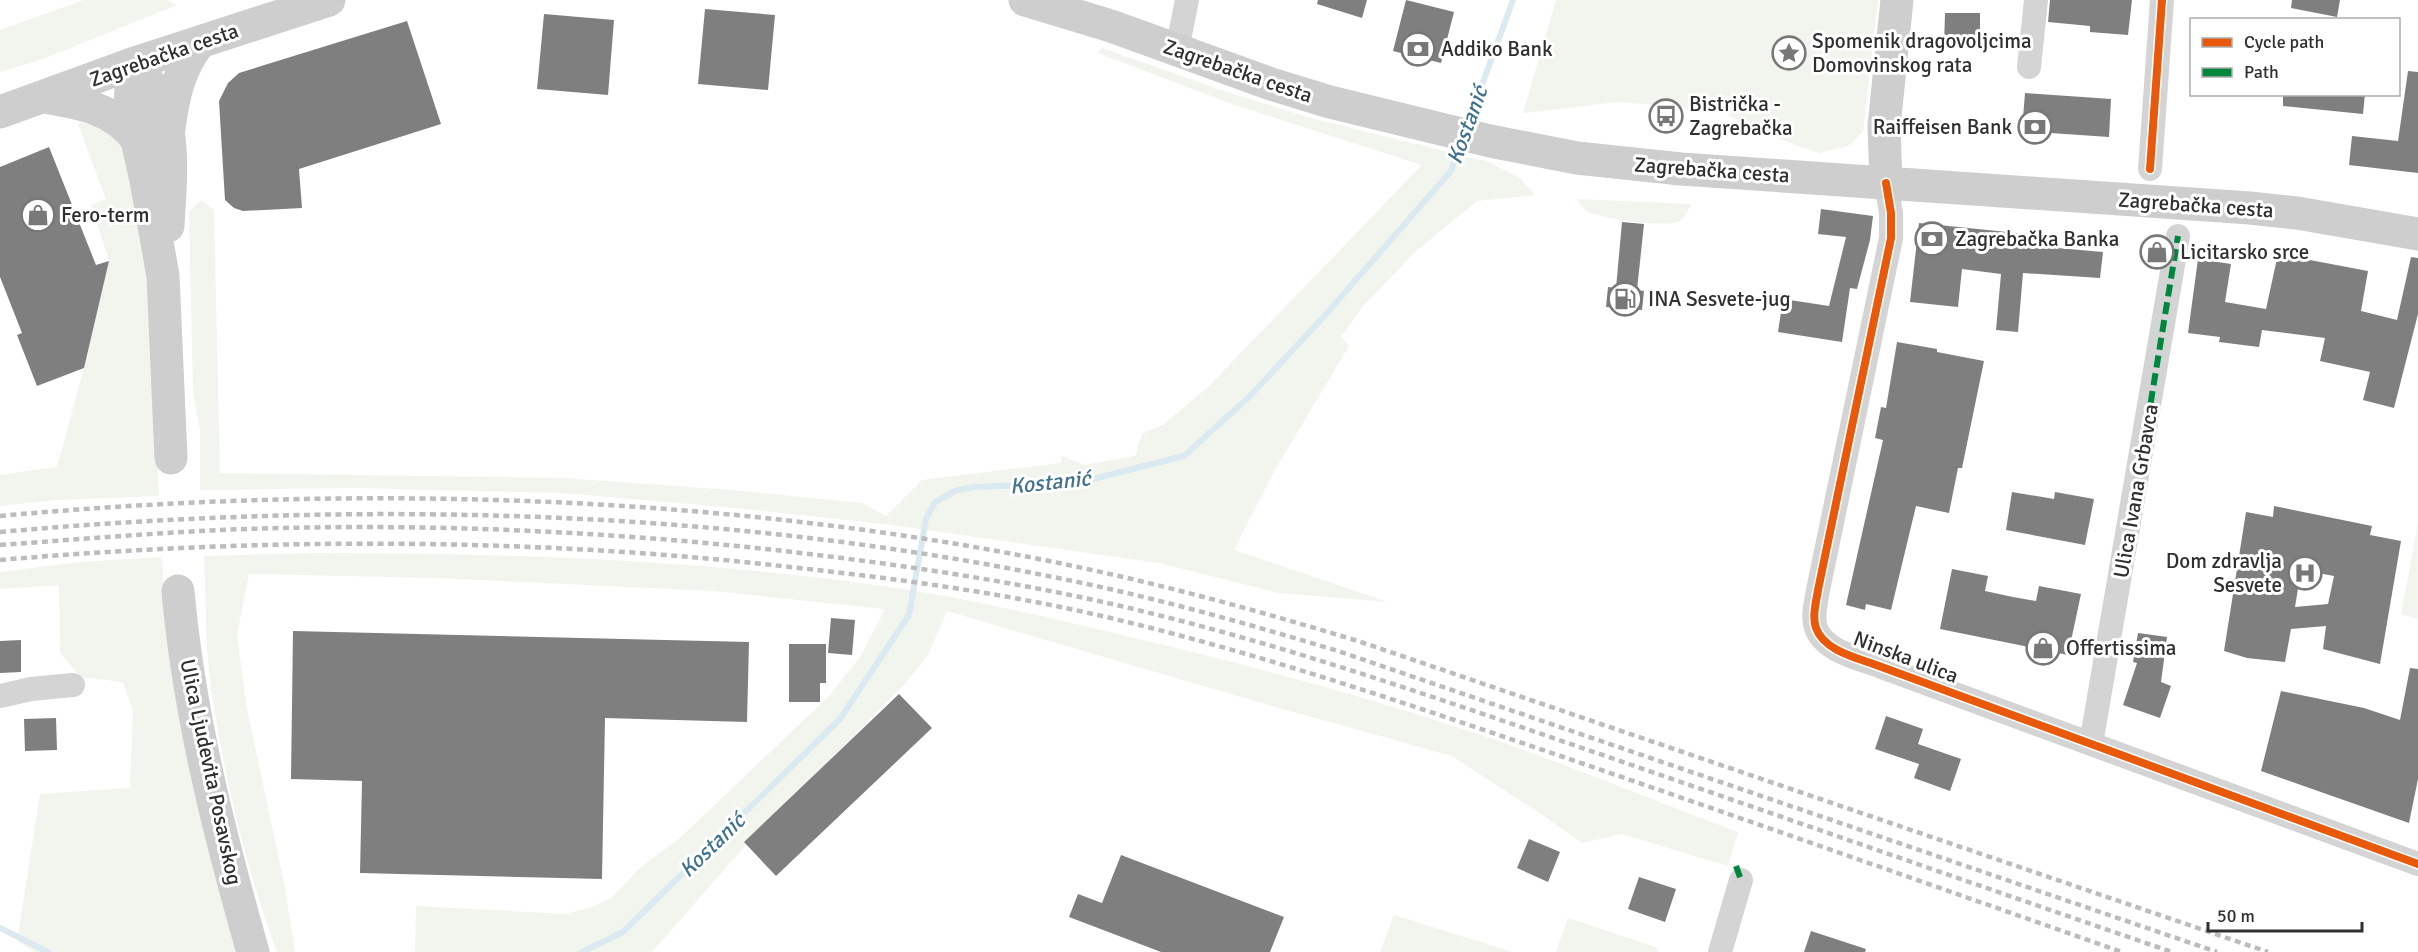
<svg xmlns="http://www.w3.org/2000/svg" width="2418" height="952" font-family="Signika,sans-serif">
<rect width="100%" height="100%" fill="#fff"/>
<path fill="#f1f5ed" d="M84,0h83l10,5 -137,55 -40,12v-42z
M1556,0h322l-15,132 -15,14 -29,7 -76,-27 -18,-15 -107,-9 -95,11z
M1102,48l125,44 88,27 174,43 31,16 15,17 -58,6 -62,51 -52,54 -22,31 8,9 -76,127 -39,77 154,52 -109,-9 -120,-30 -267,-38 -136,-15 -192,-17 -207,-5 -157,2v-60l-7,-37 -4,-181 12,-12 13,10 6,263 344,5 168,12 130,13 24,13 36,-36 139,-17 1,-7 22,9 51,-9 7,-22 22,-10 43,-36 215,-223 -190,-61 -134,-51z
M82,123l10,2 34,17 19,89 14,265 -103,4 -56,6v-31l57,-8 27,-99 25,-107 -18,-56 15,-6 -28,-75z
M1577,199l114,5c-3,7 -7,15 -14,18 -12,5 -75,-3 -88,-10 -5,-2 -9,-9 -12,-13z
M2418,524v95l-17,-5z
M312,553c205,0 412,7 616,40 65,11 129,27 194,42 124,29 247,62 368,103 83,29 165,63 248,94l-10,34 -106,-32 -40,9 -41,-29 -89,-58 -183,-51 -322,-94 -19,44 -24,30 -160,162 -92,105h-237l1,-46 147,8 24,-5 24,-11 31,-32 38,-28 149,-142 32,-40 24,-47 -172,-18 -275,-13 -189,-4 -12,61 10,74 38,179 10,64h-18c-31,-84 -55,-183 -67,-272 -5,-40 -4,-83 -6,-124z
M162,557l2,34 73,361h-202l-18,-11 23,-147 90,-6 3,-77 -10,-29 -43,-5 -20,-25 -1,-67 -59,4v-17l80,-10z
M1394,915l118,37h-132z
M1568,918l90,30 -1,4h-101z"/>
<g fill="none" stroke-linecap="round" stroke-linejoin="round">
<path stroke="#dbe9f1" stroke-width="6" d="M1467,126l46,-126
M0,928l48,24
M582,952l41,-20 217,-213 69,-104 17,-96 9,-17 22,-12 17,-3 103,-4 107,-27 67,-61 76,-82 124,-142 9,-27"/>
</g>
<path fill="#7f7f7f" fill-rule="evenodd" d="M1318,0h49l-5,18 -45,-14z
M1406,0l48,12 -13,51 -48,-12z
M2050,0h82l-4,35 -38,-3v-6l-42,-4z
M2292,0h48l-3,17 -46,-9z
M705,9l70,6 -7,75 -70,-6z
M1945,13h35v33l-36,-1z
M544,14l70,6 -6,75 -71,-6z
M407,21l34,103 -142,45 3,39 -59,3 -9,-3 -9,-8 -6,-99 9,-18 11,-10z
M2408,71l10,1v101l-69,-8 3,-29 46,5z
M2025,93l86,6 -2,38 -87,-6z
M2283,94h82l-2,20 -80,-8z
M49,147l47,118 13,-4 -25,107 -47,18 -20,-51 5,-2 -22,-56v-110z
M1821,209l52,7 -3,24 -13,49 -7,-1 -8,54 -64,-10 5,-33 46,7 17,-69 -28,-3z
M1622,222l22,2 -7,66 7,1 -2,19 -36,-3 2,-20 8,1z
M1919,223l128,13 -1,11 57,5 -3,26 -77,-5 -5,59 -22,-2 5,-56 -39,-5 -4,38 -48,-5z
M2278,254l90,17 -7,40 36,9 14,-63 7,1v56l-24,94 -31,-8 7,-28 -50,-11 5,-23 -63,-8 -3,17 -40,-5 1,-5 -32,-4 10,-74 33,5 -6,38 41,7z
M1897,342l40,7v3l47,9 -22,107h-4l-9,45 -33,-7 -25,104 -25,-6 -1,6 -19,-5 37,-165 -8,-2 6,-31 5,1z
M2012,492l42,7 1,-7 39,7 -9,46 -79,-15z
M2274,506l98,20 -2,9 31,6 -21,123 -57,-15 3,-23 -35,3 -6,33 -38,-4 -23,-7 22,-139 27,5zM2301,570l33,6 -6,28 -33,3z
M1952,569l36,7 -3,15 28,6 23,4 3,-15 42,8 -13,61 -128,-26z
M831,618l24,2 -3,35 -24,-2z
M293,631l456,11 -2,80 -142,-4 -3,161 -242,-6 2,-92 -71,-2z
M2138,633l29,4 -6,45 10,4 -11,32 -37,-13 14,-42 -4,-1z
M21,640v32l-21,1v-32z
M789,644h37v39h-6v19h-31z
M2410,668l8,1v110l-9,44 -148,-52 20,-80 83,17 36,12z
M899,694l33,34 -156,148 -32,-34z
M1886,716l37,13 -5,15 43,15 -11,32 -36,-13 5,-14 -44,-15z
M56,718l1,32 -32,1 -1,-32z
M1529,839l31,13 -12,30 -31,-14z
M1121,855l163,62 -14,35h-109l-92,-35 9,-23 24,9z
M1639,877l37,12 -11,33 -37,-13z
M1811,931l55,18 -1,3h-61z"/>
<g fill="none" stroke-linecap="round" stroke-linejoin="round">
<path stroke="#d4d4d4" stroke-width="24" d="M1177,50l10,-50
M2029,67l7,-67
M2150,169l12,-169
M1886,183l5,30v25l-73,352c-2,12 -6,27 -2,38 8,23 42,30 63,38l539,198
M0,696l31,-7 42,-4
M2091,744l87,-508
M1720,952l21,-72"/>
<path stroke="#cecece" stroke-width="33" d="M1025,0l86,26 160,58 59,18 160,39 87,17 104,11 569,39 47,5 121,21
M132,64l-2,45 16,71 17,96 8,182
M132,64c48,41 39,105 36,162
M43,97c36,6 72,11 94,43
M0,112l132,-48 197,-64
M169,129c4,-32 10,-61 31,-87
M1886,183l-2,-57 13,-126
M178,591c11,123 41,242 75,361"/>
<path stroke="#bcbcbc" stroke-width="4.5" stroke-dasharray="6 4.5" stroke-linecap="butt" d="M0,516c344,-32 714,-23 1054,46 104,21 206,49 307,80l907,310
M0,532c346,-31 707,-25 1048,44 98,19 194,46 290,75l879,301
M0,545c82,-6 164,-13 246,-16 180,-6 360,2 538,22 104,12 208,27 310,49 169,37 331,94 494,150 195,67 389,135 584,202
M0,560c266,-23 533,-23 799,8 101,11 203,25 303,48 163,38 323,94 482,148 180,62 359,125 538,188"/>
<path stroke="#00873e" stroke-width="6" stroke-dasharray="12 6" stroke-linecap="butt" d="M2139,474l39,-238
M1736,866l5,14"/>
<g stroke="#fff" stroke-width="11">
<path id="cycleway" d="M2150,169l12,-169
M1886,183l5,30v25l-73,352c-2,12 -6,27 -2,38 8,23 42,30 63,38l539,198"/>
</g>
<use href="#cycleway" stroke="#e8590c" stroke-width="8"/>
</g>
<defs>
<g id="bank-ring" transform="scale(1.725)"><circle r="9.5" fill="#fff" stroke="#787878" stroke-width="1.5"/><path d="M-6-4H6V4H-6ZM0-2.3a2.3 2.3 0 1 0 0 4.6a2.3 2.3 0 1 0 0-4.6Z" fill="#787878"/></g>
<g id="sight-ring" transform="scale(1.725)"><circle r="9.5" fill="#fff" stroke="#787878" stroke-width="1.5"/><path d="M0-6L1.8-2.2L6-1.7L2.9 1.2L3.7 5.4L0 3.3L-3.7 5.4L-2.9 1.2L-6-1.7L-1.8-2.2Z" fill="#787878"/></g>
<g id="bus-ring" transform="scale(1.725)"><circle r="9.5" fill="#fff" stroke="#787878" stroke-width="1.5"/><path d="M-5-6H5V4H4V6H2V4H-2V6H-4V4H-5ZM-3.5-4V0h7V-4ZM-3.5 1.2v1.5H-2V1.2ZM2 1.2v1.5H3.5V1.2Z" fill="#787878"/></g>
<g id="shop-ring" transform="scale(1.725)"><circle r="9.5" fill="#fff" stroke="#787878" stroke-width="1.5"/><path d="M-5-2.5h2.3a2.7 3.5 0 0 1 5.4 0H5L5.5 6h-11ZM-1.5-2.5h3a1.5 2.3 0 0 0-3 0Z" fill="#787878"/></g>
<g id="fuel-ring" transform="scale(1.725)"><circle r="9.5" fill="#fff" stroke="#787878" stroke-width="1.5"/><path d="M-5.5-6h7V0h2V4h1.3V-2.5L3-4.5l.8-.8L6-3V5H2.5V1h-1V6h-7ZM-4.2-4.7v3.2H.2V-4.7Z" fill="#787878"/></g>
<g id="hospital-ring" transform="scale(1.725)"><circle r="9.5" fill="#fff" stroke="#787878" stroke-width="1.5"/><path d="M-5-5h3v3.5h4V-5h3V5h-3V1.5h-4V5h-3Z" fill="#787878"/></g>
</defs>
<g fill-rule="evenodd">
<use href="#bank-ring" x="1418" y="49"/>
<use href="#sight-ring" x="1789" y="53"/>
<use href="#bus-ring" x="1666" y="116"/>
<use href="#bank-ring" x="2035" y="127"/>
<use href="#shop-ring" x="38" y="215"/>
<use href="#bank-ring" x="1932" y="239"/>
<use href="#shop-ring" x="2157" y="252"/>
<use href="#fuel-ring" x="1625" y="299"/>
<use href="#hospital-ring" x="2305" y="573"/>
<use href="#shop-ring" x="2043" y="648"/>
</g>
<g text-anchor="middle" dominant-baseline="central" stroke-width="6" stroke-linejoin="round" paint-order="stroke">
<g font-size="21" fill="#303030" stroke="#fff" text-anchor="start">
<text x="1812" y="41">Spomenik dragovoljcima<tspan x="1812" dy="24">Domovinskog rata</tspan></text>
<text x="1441" y="49">Addiko Bank</text>
<text x="1689" y="104">Bistrička -<tspan x="1689" dy="24">Zagrebačka</tspan></text>
<text x="2012" y="127" text-anchor="end">Raiffeisen Bank</text>
<text x="61" y="215">Fero-term</text>
<text x="1955" y="239">Zagrebačka Banka</text>
<text x="2180" y="252">Licitarsko srce</text>
<text x="1648" y="299">INA Sesvete-jug</text>
<text x="2282" y="561" text-anchor="end">Dom zdravlja<tspan x="2282" dy="24">Sesvete</tspan></text>
<text x="2066" y="648">Offertissima</text>
</g>
<g font-size="21" fill="#303030" stroke="#fff">
<text transform="translate(164 55) rotate(-19)">Zagrebačka cesta</text>
<text transform="translate(1238 71) rotate(19)">Zagrebačka cesta</text>
<text transform="translate(1712 170) rotate(4)">Zagrebačka cesta</text>
<text transform="translate(2196 205) rotate(4)">Zagrebačka cesta</text>
<text transform="translate(2136 491) rotate(-80)">Ulica Ivana Grbavca</text>
<text transform="translate(1906 657) rotate(21)">Ninska ulica</text>
<text transform="translate(211 772) rotate(78)">Ulica Ljudevita Posavskog</text>
</g>
<g font-size="22" font-style="italic" fill="#41738f" stroke="#fff">
<text transform="translate(1467 125) rotate(-70)">Kostanić</text>
<text transform="translate(1050 482) rotate(-6)">Kostanić</text>
<text transform="translate(712 845) rotate(-44)">Kostanić</text>
</g>
</g>
<rect x="2190" y="18" width="210" height="78" fill="#ffffff" stroke="#acacac" stroke-width="1.5"/>
<rect x="2202" y="38" width="30" height="9" fill="#e8590c" stroke="#acacac" stroke-width="1.5"/>
<text x="2244" y="48" font-size="18" fill="#303030">Cycle path</text>
<rect x="2202" y="68" width="30" height="9" fill="#00873e" stroke="#acacac" stroke-width="1.5"/>
<text x="2244" y="78" font-size="18" fill="#303030">Path</text>
<path d="M2208 922v9h154v-9" fill="none" stroke="#303030" stroke-width="3"/>
<text x="2217" y="922" font-size="18" fill="#303030" stroke="#ffffff" stroke-width="4.5" paint-order="stroke">50 m</text>
</svg>
